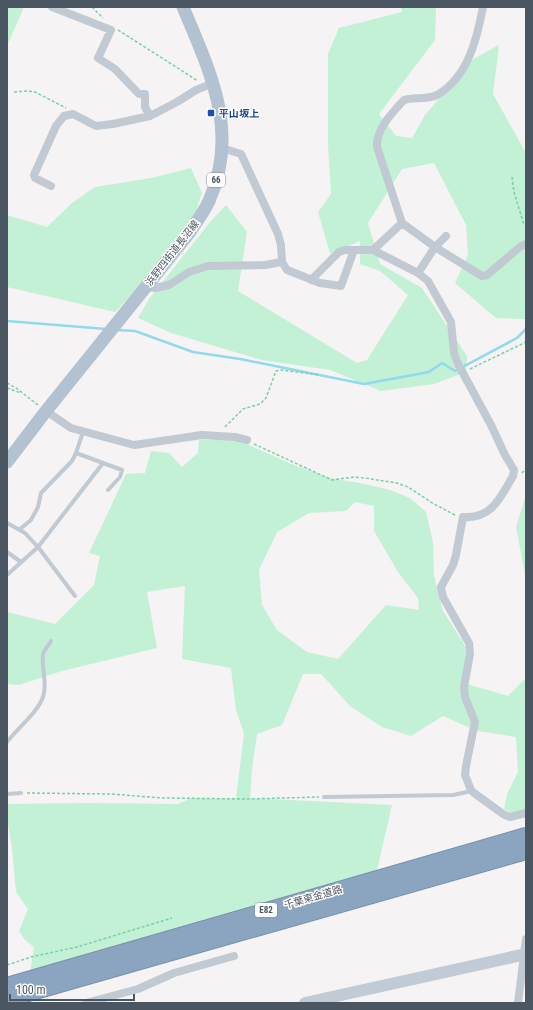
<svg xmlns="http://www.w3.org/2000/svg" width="533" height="1010" font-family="'Roboto Condensed','Noto Sans JP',sans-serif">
<rect width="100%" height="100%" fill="#f5f3f3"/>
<path fill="#c3f1d5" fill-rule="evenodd" d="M7,7h17l-17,39z
M401,7h35l-1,33 -56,74 17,22 16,2 13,-23 48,-56 26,-14 -6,49 33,59v166l-30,-1 -41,-35 13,-28 -2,-30 -32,-62 -32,6 -34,54 12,41 42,24 45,68 -1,16 -32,12 -53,7 -51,-21 -68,-10 -91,-27 -33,-15 11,-19 62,-78 15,-16 21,27 -9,59 119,72 10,-3 41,-65 -28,-24 -20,-7v-23l-30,13 -12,-42 13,-18 -3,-49v-91l11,-26 63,-16z
M191,168l11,25 -11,32 -18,26 -58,61 -108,-25v-72l40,12 25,-24 23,-16 56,-9z
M236,439l53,24 41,15 35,6 25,6 20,8 16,14 7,31 1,33 9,35 21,33 5,24 -2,16 41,12 18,-18v137l-7,1 -15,-7 3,-15 11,-22 -2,-35 -39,-6 -34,-15 -32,20 -29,-9 -32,-21 -29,-32h-18l-21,51 -25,9 -5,35 -2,29 142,7 -15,65 -175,54 -172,49 4,-26 -9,-7 -6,-9 9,-22 -12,-17 -4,-44 -5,-30v-14l80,-1 91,1 13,-6 45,1 8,-66 -8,-23 -5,-42 -49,-9 3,-73 -38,6 10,56 -95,23 -43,14 -12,-1v-72l48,12 39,-39 6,-29 -11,-3 37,-79 19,-1 6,-22 18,2 13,14 16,-14 1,-13zM355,502l19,4v25l24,41 20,26 1,12 -33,-5 -48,54 -31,-7 -30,-22 -15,-25 -3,-35 18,-38 32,-19 37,-2z
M526,495v84l-10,-52z"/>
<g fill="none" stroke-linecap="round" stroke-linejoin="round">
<path stroke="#90daee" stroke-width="2.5" d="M7,321l99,8
M117,330l18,1 58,21 47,7 124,25 65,-12 13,-9 13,8 62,-33 9,-9"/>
<g stroke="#7690ad" stroke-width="18">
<path id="highway" d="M7,986l519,-150
M7,999l519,-148"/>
</g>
<path stroke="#7ad0a6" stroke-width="1.5" stroke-dasharray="3 2" stroke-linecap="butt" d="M92,7l11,11
M118,30l80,51
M14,92l13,-1 8,1 31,16
M512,177l2,15 9,30 3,4
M470,369l56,-27
M7,383l9,5 22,17
M7,388l14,5
M225,427l18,-18 17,-5 6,-6 10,-27 5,-1 39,5
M254,444l78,36 22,-3 11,1 32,5 11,4 26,17 21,11
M522,473l4,-5
M27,793l84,1 51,4 86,1 71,-2
M7,965l24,-8 46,-10 95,-29"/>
<path stroke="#c1cad2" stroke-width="4" d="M76,453l46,17 -2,7 -12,13
M7,523l18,10 13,14 37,49
M20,529l11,-9 7,-13 3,-14 31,-32 4,-8 7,-21
M7,552l14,10
M7,575l31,-28 65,-84
M7,742c10,-13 31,-30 36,-45 5,-14 -2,-28 0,-43 1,-4 6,-9 8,-13
M7,794l14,-1
M324,797l129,-2 14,-3 4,-2"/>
<path stroke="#c1cad2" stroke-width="8" d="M52,7l59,23 -13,28 17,11 24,25h6v13l5,9
M222,148l19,6 37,80 3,11 1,17 5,8 33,13 21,3 13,-36
M51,186l-16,-8 -1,-3 22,-49 8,-10 9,-2 23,12 17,-2 37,-8 27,-14 19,-12 10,-4h8
M402,223l33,24 47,29 5,-1 34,-29 5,-2
M373,250l29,-27 -25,-76c-1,-18 15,-34 27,-47 10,-3 22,0 33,-5 31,-18 40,-56 46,-88
M418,273l17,-26 11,-11
M311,280l28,-28 6,-2h28l45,23 10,8 23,41 3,31 4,11 33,61 14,30 9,15 -1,6c-13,22 -21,43 -50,41l-7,38 -3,10 -12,22 2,10 26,46 1,11 -6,33 1,10 10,25 -9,44 -1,9 6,15 3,3 29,21 7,3 16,-4
M146,286l9,2 14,-3 20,-13 19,-6 57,-1 17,-3
M46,411l25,17 63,17 68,-10 33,2 12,3
M86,1003l52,-14 36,-16 60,-17
M518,1003l8,-64"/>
<path stroke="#c1cbd6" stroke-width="12" d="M305,1003l221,-49"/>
<path stroke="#b3c2d1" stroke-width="13" d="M7,462l39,-51 144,-179c6,-10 14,-20 19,-31 31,-70 1,-129 -26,-194"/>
<use href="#highway" stroke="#8ba5c1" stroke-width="16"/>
</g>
<rect fill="#1a4fb4" stroke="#fff" stroke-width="1.5" x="207" y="109" width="8" height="8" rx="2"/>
<g text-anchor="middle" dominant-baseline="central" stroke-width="3" stroke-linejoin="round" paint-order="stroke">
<g fill="#fff" stroke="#808990" stroke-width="1">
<rect x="207" y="173" width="18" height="14" rx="3"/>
<rect x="255" y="903" width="22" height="14" rx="3"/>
</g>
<g font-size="9" font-weight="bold" fill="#4a5661">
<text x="216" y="180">66</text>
<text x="266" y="910">E82</text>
</g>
<g font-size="10" font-weight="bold" fill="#164399" stroke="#fff" text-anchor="start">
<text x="219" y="113">平山坂上</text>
</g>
<g font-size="10" fill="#4a5661" stroke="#fff">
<text transform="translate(172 253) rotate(-52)">浜野四街道長沼線</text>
<text transform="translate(313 897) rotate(-16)">千葉東金道路</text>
</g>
</g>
<rect width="533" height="1010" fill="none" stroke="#4a5661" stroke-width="16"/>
<path d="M10 994v6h124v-6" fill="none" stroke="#4a5661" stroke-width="2"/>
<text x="16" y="994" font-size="12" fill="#4a5661" stroke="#ffffff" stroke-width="3" paint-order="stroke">100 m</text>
</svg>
